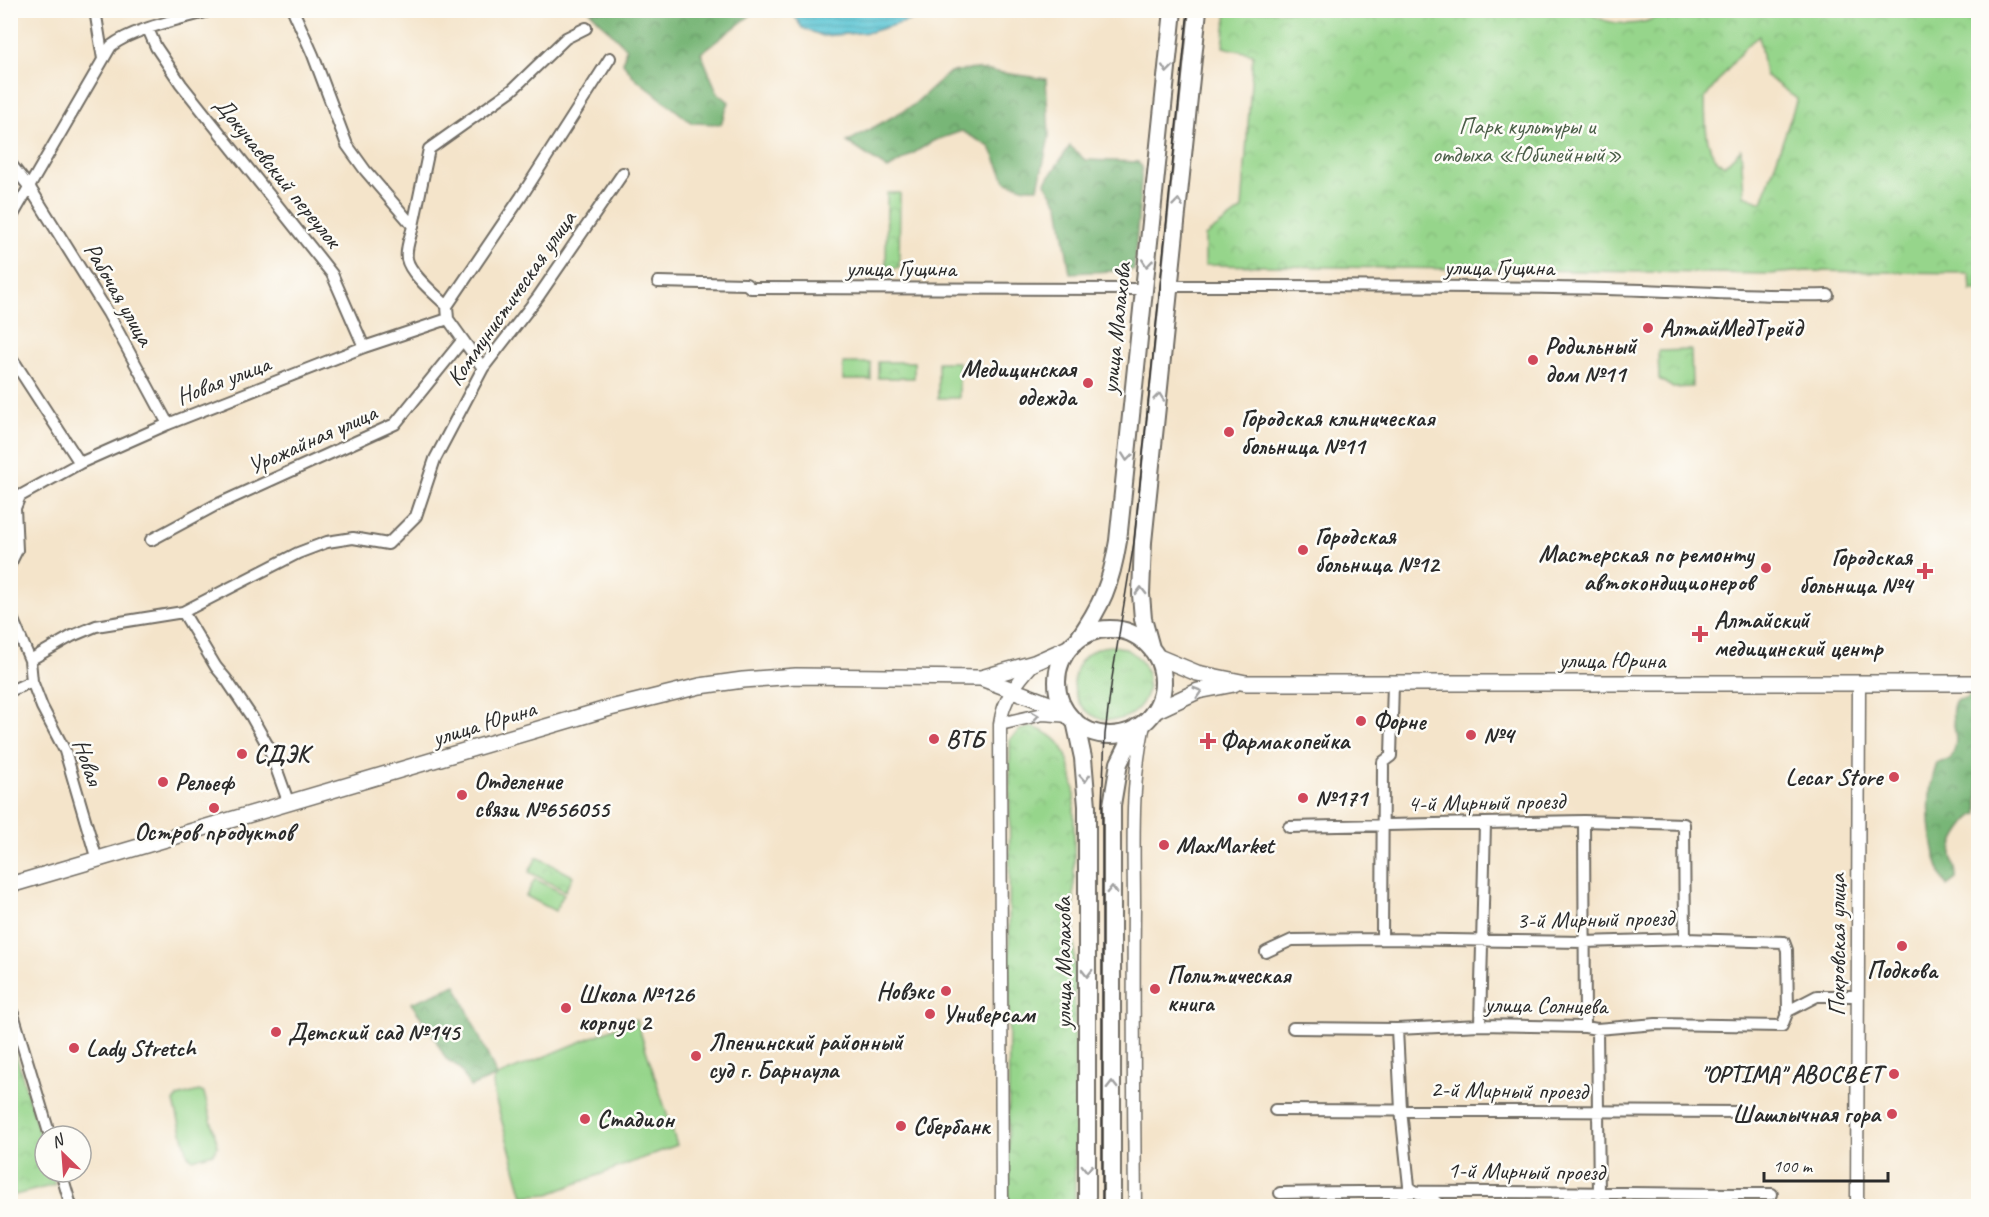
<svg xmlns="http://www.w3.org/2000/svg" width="1989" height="1217" font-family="Caveat,sans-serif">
<defs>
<pattern id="grass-tufts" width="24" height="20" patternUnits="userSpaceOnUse" patternTransform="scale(1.5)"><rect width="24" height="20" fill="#96d58b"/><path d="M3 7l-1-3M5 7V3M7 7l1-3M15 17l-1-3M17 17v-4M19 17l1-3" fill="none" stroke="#81b778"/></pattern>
<pattern id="forest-crowns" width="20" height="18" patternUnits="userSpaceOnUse" patternTransform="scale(1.5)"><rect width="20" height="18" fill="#78b677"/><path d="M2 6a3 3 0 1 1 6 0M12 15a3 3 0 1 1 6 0" fill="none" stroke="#639462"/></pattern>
<pattern id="park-crowns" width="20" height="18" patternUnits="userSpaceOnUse" patternTransform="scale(1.5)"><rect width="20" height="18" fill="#96d58b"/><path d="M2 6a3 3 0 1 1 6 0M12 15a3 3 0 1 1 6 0" fill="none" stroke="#81b778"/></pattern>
<pattern id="water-rules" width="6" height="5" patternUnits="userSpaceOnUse" patternTransform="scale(1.5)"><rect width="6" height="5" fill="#5bc6d5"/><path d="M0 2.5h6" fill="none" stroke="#4ba1ad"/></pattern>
</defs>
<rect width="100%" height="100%" fill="#fdfcf7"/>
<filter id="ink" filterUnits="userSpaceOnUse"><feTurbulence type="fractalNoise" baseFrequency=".0167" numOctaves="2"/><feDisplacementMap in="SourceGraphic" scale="12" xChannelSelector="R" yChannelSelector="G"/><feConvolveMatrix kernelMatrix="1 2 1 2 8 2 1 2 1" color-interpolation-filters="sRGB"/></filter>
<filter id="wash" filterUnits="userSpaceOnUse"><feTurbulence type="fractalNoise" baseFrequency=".008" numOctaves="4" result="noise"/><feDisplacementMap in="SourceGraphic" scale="24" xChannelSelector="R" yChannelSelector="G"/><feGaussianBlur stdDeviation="1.35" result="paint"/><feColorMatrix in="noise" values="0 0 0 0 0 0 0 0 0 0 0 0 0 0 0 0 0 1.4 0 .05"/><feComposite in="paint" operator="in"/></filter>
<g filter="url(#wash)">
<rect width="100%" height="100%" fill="#f4e4ca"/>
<path fill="url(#grass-tufts)" stroke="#60805b" stroke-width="1.5" d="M1074 683a37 37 0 1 1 74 0a37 37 0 1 1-74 0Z"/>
<path fill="url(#forest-crowns)" stroke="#527051" stroke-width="1.5" d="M590,11h166l-55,42 16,39 12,10 -8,22 -29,-1 -58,-46 -11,-14 3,-15z
M976,69l70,10 3,58 -11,51h-12l-20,-6 -16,-35 -28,-16 -29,10 -45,28 -41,-27 65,-36 38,-34z
M1070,146l15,14 53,2 4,5 -8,103 -64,3 -11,-68 -14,-22z
M1971,693h7v121c-9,2 -25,25 -26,37 -1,8 5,18 4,28l-9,7c-14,-24 -19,-64 -17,-91 0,-11 4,-22 7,-32l13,-3c15,-25 -5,-41 6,-60l10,-1z
M456,985l41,91 -27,11 -11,-20 -13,-8 -14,-26 -21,-30z"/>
<path fill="url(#park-crowns)" stroke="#60805b" stroke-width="1.5" fill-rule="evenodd" d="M1587,11c19,15 60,19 77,-1l314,1v280h-7l-1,-18 -163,-2 -36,3 -566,-9v-29l37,-27 11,-155 -30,-7 4,-36zM1759,36l6,39 32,24 -35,103 -18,-7 -3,-46 -17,17c-21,-14 -18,-44 -19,-68l41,-52z
M887,193h13l-1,75h-13z
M1691,350l1,37 -19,1 -14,-9 -1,-28z
M878,362h36v16h-36z
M1032,727c34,10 36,30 42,61l1,418h-67l2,-467 10,-9z
M537,857l36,19 -8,15 -36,-19z
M11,1038l34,115v19h6l4,13 -44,11z"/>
<path fill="#96d58b" stroke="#60805b" stroke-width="1.5" d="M938,362h21v36h-21z
M843,363h28v17h-28z
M535,879l29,15 -9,17 -29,-15z
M636,1019l41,126 -128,49 -26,2 -29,-102 -1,-12 4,-6z
M199,1091l5,2 14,53 -5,7 -21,6 -4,-4 -14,-53 3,-5z"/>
<path fill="url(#water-rules)" stroke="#437880" stroke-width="1.5" d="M797,11l131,-1v1l-6,6 -52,15 -47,4 -21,-8 -9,-14z"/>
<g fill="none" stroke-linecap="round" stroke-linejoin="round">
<path stroke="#5bc6d5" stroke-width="2" d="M760,10l19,6 16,-2"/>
</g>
</g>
<g filter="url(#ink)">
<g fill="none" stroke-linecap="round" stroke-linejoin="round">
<g stroke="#716c63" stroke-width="14">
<path id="minor" d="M95,10l8,49
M293,10l20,45 34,90 18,25 48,56c-2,10 -8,22 -6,33 3,15 29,36 40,47l1,13 35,49
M148,29l8,18 25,37 151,190 32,73
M10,163l20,25 78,125 60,111
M10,220l101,-174c23,-18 71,-27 101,-36
M413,226l16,-77 83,-59 54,-52 20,-10
M658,282l88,2 5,4 394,1
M1170,286c145,0 291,0 436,3 74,1 148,8 222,6
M447,306l74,-109 89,-139
M10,365l5,-2 65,100
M151,540l63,-34 181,-82 67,-83
M10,564l7,-14 -2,-42 5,-12 60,-33 88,-39 196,-77 84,-28
M183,612l33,55 10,12 25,37 18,32 20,56
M10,613l20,47
M32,681l10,26 23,44 32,109
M10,691l22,-10 -2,-21 42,-24 24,-10 87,-14 115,-59 29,-11 26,-4 35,6 28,-28 19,-57 48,-91 55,-71 85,-124
M1584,821l1,206
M1289,827l295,-6 100,3 1,115
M1382,939l1,-177 8,-6 2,-73
M1266,952l26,-12 90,-1 202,3 101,-3 99,3 3,8 1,61 29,-15h41
M10,1004l40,132
M1480,1025l5,-201
M1293,1028l104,1 83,-4 105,2 12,2 59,-5 126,2 6,-15
M1397,1029l4,81 8,76c8,11 23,9 32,20
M1597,1029l2,165
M1275,1110l468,2
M61,1172l10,34
M1280,1193c164,-4 328,1 492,1"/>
</g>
<g stroke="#716c63" stroke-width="15">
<path id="tertiary" d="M1000,724l43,-10 27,2
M1002,1206l-2,-482c3,-25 18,-43 34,-61
M1135,1206c-1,-100 -2,-200 -1,-300 0,-61 -4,-125 11,-185
M1857,1206l2,-523"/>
</g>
<g stroke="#716c63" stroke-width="18">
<path id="secondary" d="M1156,656l41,17 49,10h732
M981,678l84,32
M1153,712l45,-21 36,-7
M10,885l600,-177 90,-22 43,-6 53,-4 185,2 53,-15 36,-16"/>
</g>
<g stroke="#716c63" stroke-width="20">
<path id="primary" d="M1057 682a53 53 0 1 1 106 0a53 53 0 1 1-106 0Z
M1077,641c25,-36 34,-57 41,-100l55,-531
M1151,648l-8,-29 -2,-25 2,-52 55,-532
M1075,721l8,37 4,48v400
M1112,1206v-401l7,-42 18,-36"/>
</g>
<use href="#minor" stroke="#fff" stroke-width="10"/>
<use href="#tertiary" stroke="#fff" stroke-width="12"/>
<use href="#secondary" stroke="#fff" stroke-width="15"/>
<use href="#primary" stroke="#fff" stroke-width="16"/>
<path stroke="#2b2b2b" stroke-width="1.5" d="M1102,1206v-400l3,-72 7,-56 22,-136 54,-532"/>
</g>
<defs><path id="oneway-chevron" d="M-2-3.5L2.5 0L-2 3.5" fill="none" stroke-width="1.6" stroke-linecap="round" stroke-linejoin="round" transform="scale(1.5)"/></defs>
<g stroke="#a0a0a0">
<use href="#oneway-chevron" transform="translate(1167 69) rotate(96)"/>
<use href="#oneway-chevron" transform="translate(1178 203) rotate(-84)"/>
<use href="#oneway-chevron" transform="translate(1147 263) rotate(96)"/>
<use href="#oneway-chevron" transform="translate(1159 397) rotate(-84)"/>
<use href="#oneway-chevron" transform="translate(1127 457) rotate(96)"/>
<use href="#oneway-chevron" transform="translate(1141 591) rotate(-90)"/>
<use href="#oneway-chevron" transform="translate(1198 692) rotate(-17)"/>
<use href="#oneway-chevron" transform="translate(1035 716) rotate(-8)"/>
<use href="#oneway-chevron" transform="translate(1085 778) rotate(86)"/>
<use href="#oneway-chevron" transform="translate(1112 890) rotate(-90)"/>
<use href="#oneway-chevron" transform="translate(1087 973) rotate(90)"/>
<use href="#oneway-chevron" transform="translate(1112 1085) rotate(-90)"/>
<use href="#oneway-chevron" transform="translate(1087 1168) rotate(90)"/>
</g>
</g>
<g fill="#d1495b" stroke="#fdfcf7" stroke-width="2">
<circle cx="1648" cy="328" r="6"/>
<circle cx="1533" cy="360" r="6"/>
<circle cx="1088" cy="383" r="6"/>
<circle cx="1229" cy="432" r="6"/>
<circle cx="1303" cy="550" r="6"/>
<circle cx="1766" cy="568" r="6"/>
<path d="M1922 562h6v6h6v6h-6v6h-6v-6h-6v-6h6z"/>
<path d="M1697 625h6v6h6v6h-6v6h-6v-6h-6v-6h6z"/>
<circle cx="1361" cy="721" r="6"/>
<circle cx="1471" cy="735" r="6"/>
<circle cx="934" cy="739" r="6"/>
<path d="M1205 732h6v6h6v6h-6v6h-6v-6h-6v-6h6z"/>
<circle cx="242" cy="754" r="6"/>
<circle cx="1894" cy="777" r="6"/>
<circle cx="163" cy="782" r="6"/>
<circle cx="462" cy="795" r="6"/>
<circle cx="1303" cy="798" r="6"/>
<circle cx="214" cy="808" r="6"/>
<circle cx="1164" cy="845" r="6"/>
<circle cx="1902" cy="946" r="6"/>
<circle cx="1155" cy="989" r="6"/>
<circle cx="946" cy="991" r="6"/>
<circle cx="566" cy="1008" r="6"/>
<circle cx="930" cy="1014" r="6"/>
<circle cx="276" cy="1032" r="6"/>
<circle cx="74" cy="1048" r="6"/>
<circle cx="696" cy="1056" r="6"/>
<circle cx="1894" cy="1074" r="6"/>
<circle cx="1892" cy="1114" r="6"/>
<circle cx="585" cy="1119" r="6"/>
<circle cx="901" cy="1126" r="6"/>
</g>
<g text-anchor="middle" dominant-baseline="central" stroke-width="5" stroke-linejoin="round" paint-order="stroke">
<g font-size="24" fill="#4b5e48" stroke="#fdfcf7">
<text x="1527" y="126">Парк культуры и<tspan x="1527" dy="28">отдыха «Юбилейный»</tspan></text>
</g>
<g font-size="24" fill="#2b2b2b" stroke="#fdfcf7">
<text transform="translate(278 172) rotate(51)">Докучаевский переулок</text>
<text x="1499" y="267">улица Гущина</text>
<text x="901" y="268">улица Гущина</text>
<text transform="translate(119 294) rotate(60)">Рабочая улица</text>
<text transform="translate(511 298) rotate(-55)">Коммунистическая улица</text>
<text transform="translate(1116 328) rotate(-84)">улица Малахова</text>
<text transform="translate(223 380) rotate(-21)">Новая улица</text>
<text transform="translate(312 439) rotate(-24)">Урожайная улица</text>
<text x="1612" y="660">улица Юрина</text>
<text transform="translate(484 723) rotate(-17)">улица Юрина</text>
<text transform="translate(88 762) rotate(71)">Новая</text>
<text transform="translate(1486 802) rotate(-1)">4-й Мирный проезд</text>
<text transform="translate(1595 919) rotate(-1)">3-й Мирный проезд</text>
<text transform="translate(1837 945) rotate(-90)">Покровская улица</text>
<text transform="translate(1063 963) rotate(-90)">улица Малахова</text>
<text transform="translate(1546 1005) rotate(1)">улица Солнцева</text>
<text transform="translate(1509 1090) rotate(1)">2-й Мирный проезд</text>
<text transform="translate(1526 1171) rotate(1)">1-й Мирный проезд</text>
</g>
<g font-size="24" font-weight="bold" fill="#2b2b2b" stroke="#fdfcf7" text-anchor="start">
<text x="1660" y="328">АлтайМедТрейд</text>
<text x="1545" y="346">Родильный<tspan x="1545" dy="28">дом №11</tspan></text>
<text x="1076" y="369" text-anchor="end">Медицинская<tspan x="1076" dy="28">одежда</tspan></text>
<text x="1241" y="418">Городская клиническая<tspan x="1241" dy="28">больница №11</tspan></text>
<text x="1315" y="536">Городская<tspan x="1315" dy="28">больница №12</tspan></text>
<text x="1754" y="554" text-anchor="end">Мастерская по ремонту<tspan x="1754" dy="28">автокондиционеров</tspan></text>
<text x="1912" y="557" text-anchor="end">Городская<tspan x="1912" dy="28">больница №4</tspan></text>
<text x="1714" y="620">Алтайский<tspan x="1714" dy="28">медицинский центр</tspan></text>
<text x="1373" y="721">Форне</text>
<text x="1483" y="735">№4</text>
<text x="946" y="739">ВТБ</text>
<text x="1220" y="741">Фармакопейка</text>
<text x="254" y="754">СДЭК</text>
<text x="1882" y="777" text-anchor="end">Lecar Store</text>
<text x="474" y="781">Отделение<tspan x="474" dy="28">связи №656055</tspan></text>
<text x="175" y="782">Рельеф</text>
<text x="1315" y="798">№171</text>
<text x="214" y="832" text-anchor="middle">Остров продуктов</text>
<text x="1176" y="845">MaxMarket</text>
<text x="1902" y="970" text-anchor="middle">Подкова</text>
<text x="1167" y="975">Политическая<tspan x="1167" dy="28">книга</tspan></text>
<text x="934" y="991" text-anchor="end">Новэкс</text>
<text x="578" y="994">Школа №126<tspan x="578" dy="28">корпус 2</tspan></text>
<text x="942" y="1014">Универсам</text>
<text x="288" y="1032">Детский сад №145</text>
<text x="708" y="1042">Лпенинский районный<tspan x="708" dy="28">суд г. Барнаула</tspan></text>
<text x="86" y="1048">Lady Stretch</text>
<text x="1882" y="1074" text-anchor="end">"OPTIMA" АВОСВЕТ</text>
<text x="1880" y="1114" text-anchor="end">Шашлычная гора</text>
<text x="597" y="1119">Стадион</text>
<text x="913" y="1126">Сбербанк</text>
</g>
</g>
<rect width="1989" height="1217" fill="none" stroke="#fdfcf7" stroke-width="36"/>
<g transform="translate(63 1154) rotate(335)"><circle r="28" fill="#fdfcf7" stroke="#a9a8a5" stroke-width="1.5"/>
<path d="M0-4.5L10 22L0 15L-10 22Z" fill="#d1495b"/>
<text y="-9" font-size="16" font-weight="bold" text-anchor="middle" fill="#2b2b2b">N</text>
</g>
<path d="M1764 1172v9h124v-9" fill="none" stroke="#2b2b2b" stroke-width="3"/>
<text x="1773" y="1172" font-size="18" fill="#2b2b2b" stroke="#fdfcf7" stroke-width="4.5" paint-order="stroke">100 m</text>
</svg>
